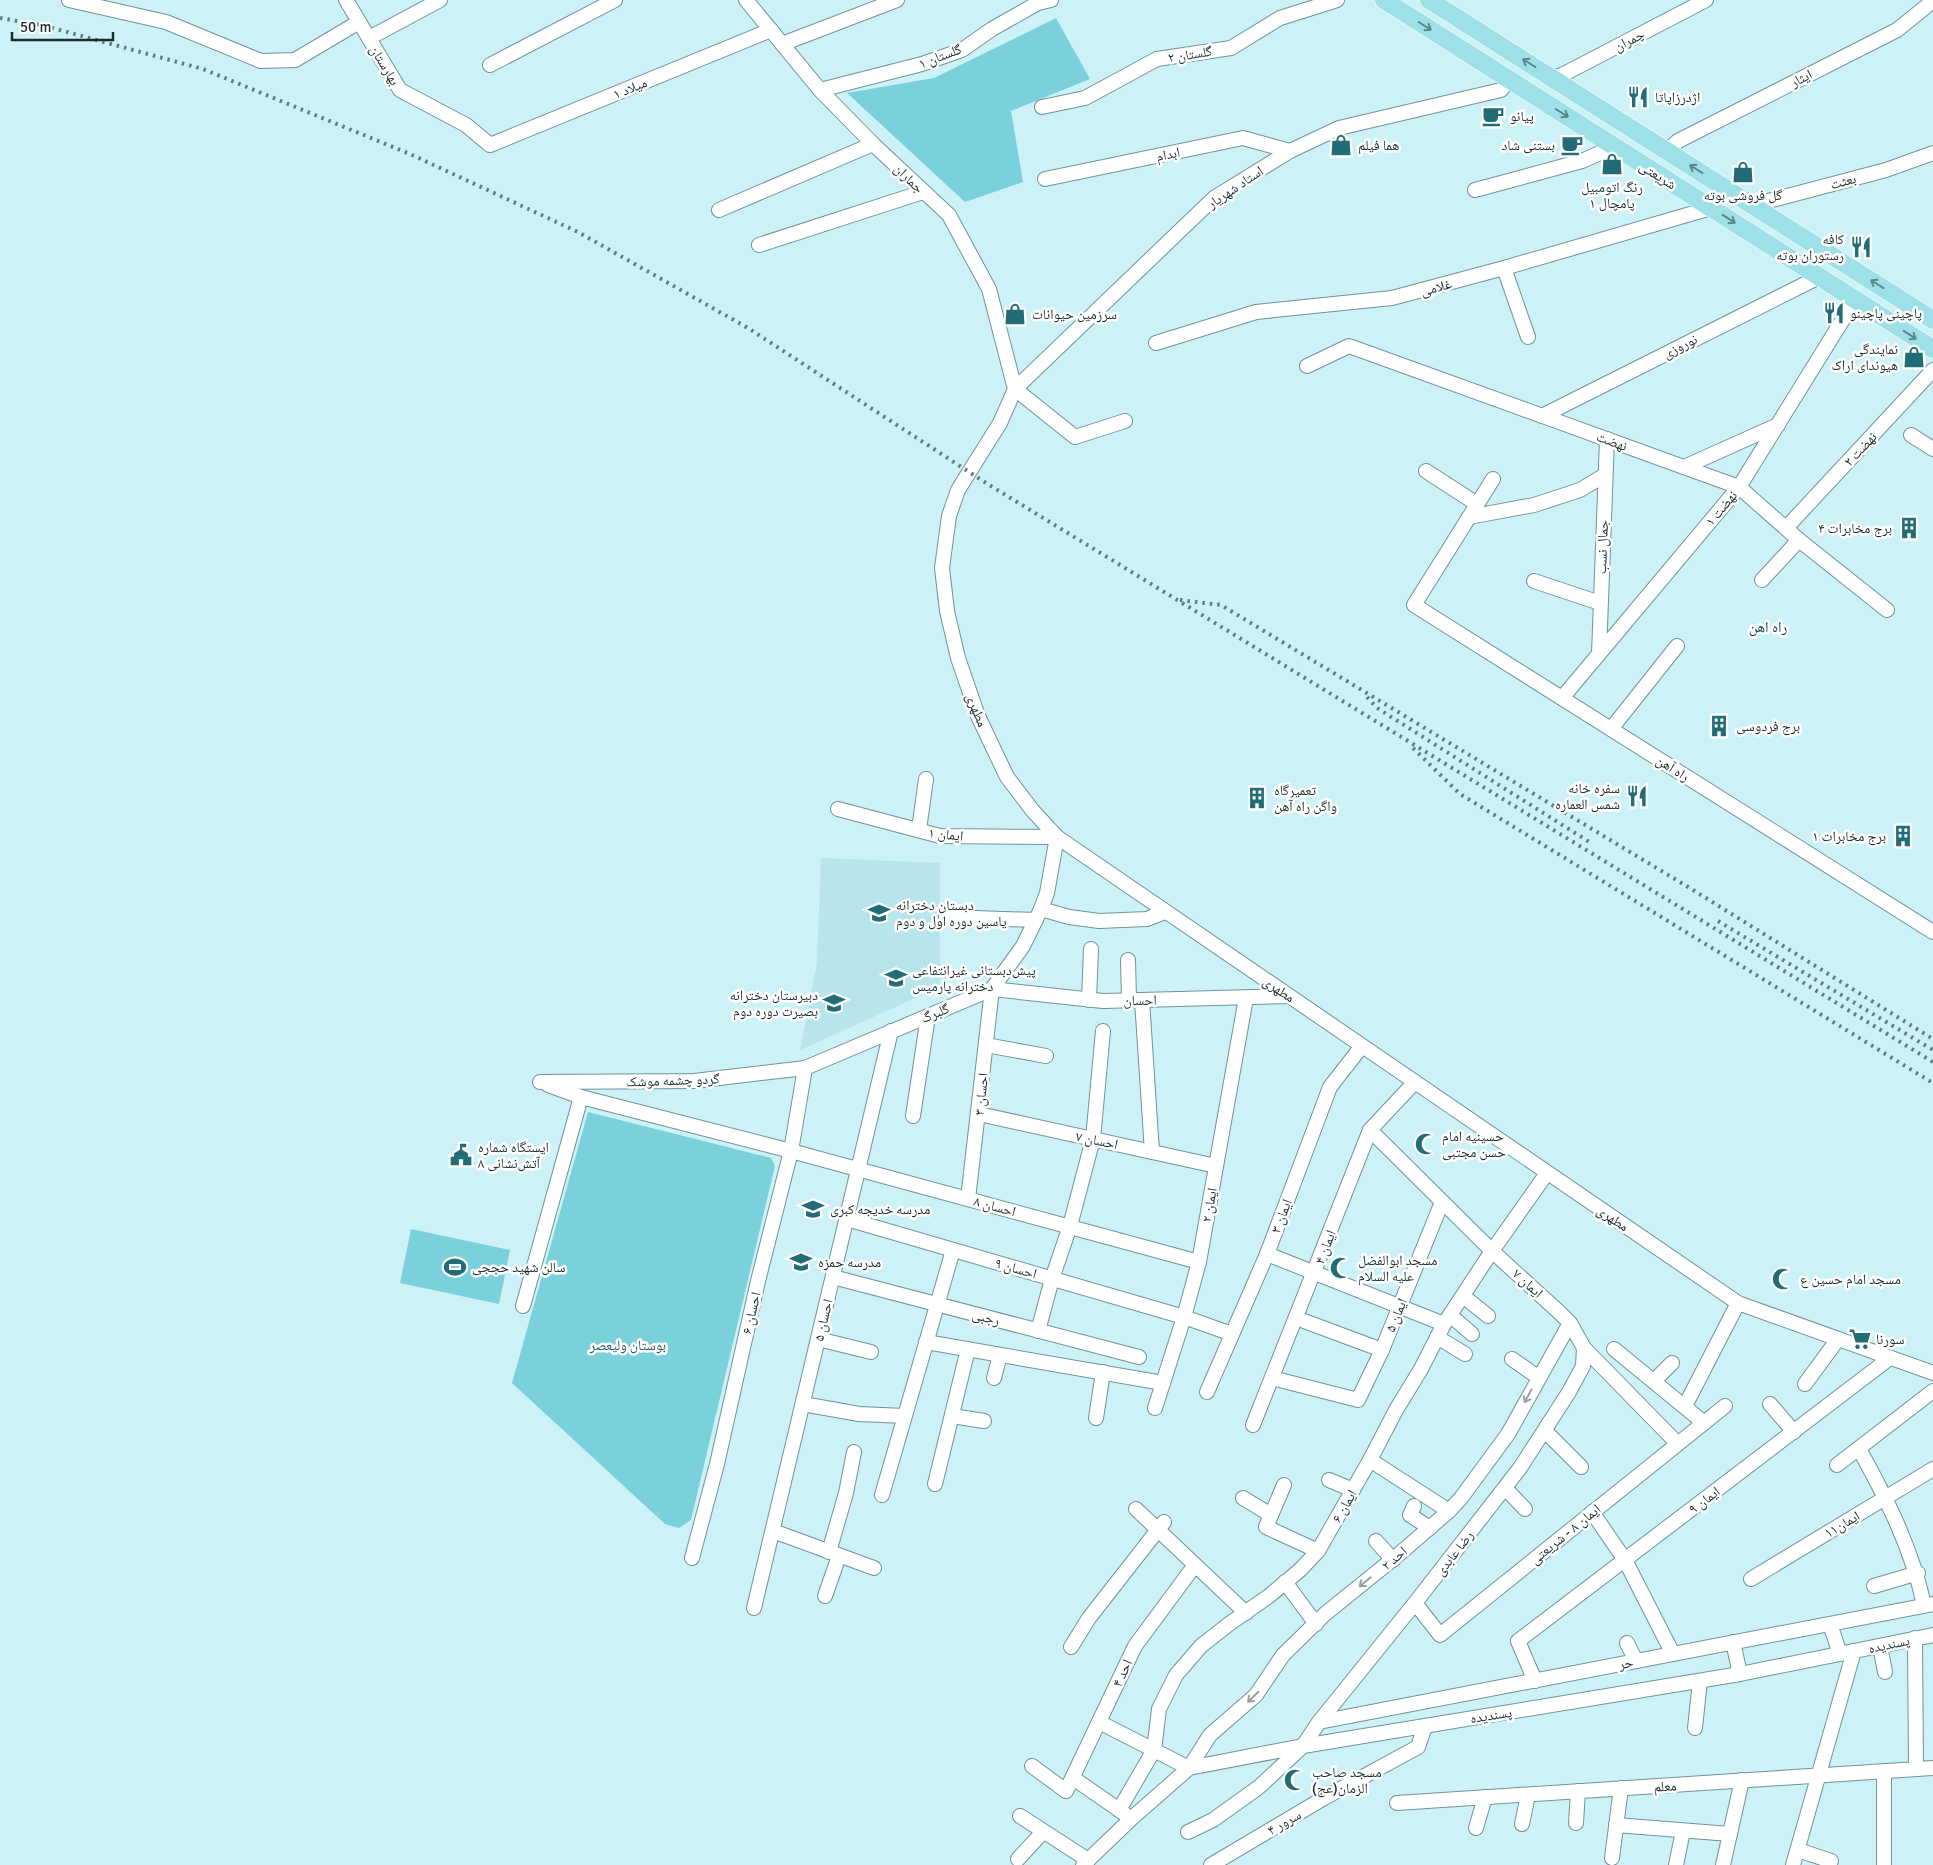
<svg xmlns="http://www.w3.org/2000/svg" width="1933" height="1865" font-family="Signika,'Noto Naskh Arabic',sans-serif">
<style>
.built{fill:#b7e5eb}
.green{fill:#7bd1db}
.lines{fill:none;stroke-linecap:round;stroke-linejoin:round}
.minor-casing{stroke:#6f9397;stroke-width:16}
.major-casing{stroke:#fff;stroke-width:19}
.minor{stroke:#fff;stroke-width:14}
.major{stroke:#9de0e8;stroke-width:18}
.rail{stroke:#657d80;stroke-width:4;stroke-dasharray:2.5 5;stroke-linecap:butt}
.oneway{stroke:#5d868a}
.oneway2{stroke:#99a0a0}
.labels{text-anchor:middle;stroke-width:5;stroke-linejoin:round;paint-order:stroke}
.street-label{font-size:14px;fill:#1d2c2d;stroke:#fff}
.poi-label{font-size:14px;fill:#1d2c2d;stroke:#fff;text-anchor:start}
.park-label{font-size:14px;fill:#1f595f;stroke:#fff}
.neighbourhood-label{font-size:15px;fill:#0a4a50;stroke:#fff}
</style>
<rect width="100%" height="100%" fill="#ccf2f7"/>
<path class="built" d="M821,858L940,863V987L800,1050L817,963Z"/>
<g class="green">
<path d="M1056,18L1090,79L1011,111L1023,182L965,202L847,93L934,78Z"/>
<path d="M588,1112L771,1158L775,1166L691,1520L679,1528L665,1524L512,1383Z"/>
<path d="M411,1229L510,1250L499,1304L400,1283Z"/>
</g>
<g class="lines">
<g class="minor-casing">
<g id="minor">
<path d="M69,0L166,22L261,61L295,60L359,22"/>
<path d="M346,0L400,90L466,125L490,145L771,30"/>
<path d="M746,0L820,90L873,144L949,215L989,289L1015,389"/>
<path d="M369,38L440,0"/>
<path d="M782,44L897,0"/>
<path d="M490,65L615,0"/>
<path d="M1552,78L1562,75L1706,0"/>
<path d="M1509,80L1501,90L1339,128L1290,151L1214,198L1015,389L1000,423L958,490L949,516L942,568L947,611L958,658L978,716L1007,777L1033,811L1057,837L1738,1303L1933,1373"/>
<path d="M820,90L922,64L962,50L992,29L1038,3L1051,0"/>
<path d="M1042,107L1085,98L1157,59L1231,48L1280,18L1337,0"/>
<path d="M1667,151L1678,141L1897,30L1933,1"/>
<path d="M1045,179L1243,138L1290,151"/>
<path d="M1475,190L1582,161L1600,153L1611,144"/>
<path d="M1753,205L1886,170L1933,153"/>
<path d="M719,210L873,144"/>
<path d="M759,245L923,192"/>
<path d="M1504,268L1528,337"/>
<path d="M1156,343L1256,312L1392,298L1504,268L1711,208"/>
<path d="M1307,366L1349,346L1739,487L1799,540L1887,610"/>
<path d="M1015,389L1075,437L1125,421"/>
<path d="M1542,416L1819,277"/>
<path d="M1911,435L1933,449"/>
<path d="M1684,467L1778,425"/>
<path d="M1426,471L1477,504"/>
<path d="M1493,479L1414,605L1933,932"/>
<path d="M1469,517L1534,505L1580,490L1605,475"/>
<path d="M1786,528L1933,370"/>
<path d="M1762,580L1799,540"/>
<path d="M1534,581L1600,603"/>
<path d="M1599,654L1607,439"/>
<path d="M1562,698L1739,487L1855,300"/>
<path d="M1611,729L1677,646"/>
<path d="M919,830L926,779"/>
<path d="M1041,909L1069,917L1099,921L1147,919L1165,912"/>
<path d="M946,917L1036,920"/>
<path d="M1128,960L1129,1000"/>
<path d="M1089,1000L1091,949"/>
<path d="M1142,1000L1152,1152"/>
<path d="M986,1045L1046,1056"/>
<path d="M540,1082L694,1081L805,1068L992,989L1023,946L1041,909L1047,893L1057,837L940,836L838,809"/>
<path d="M548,1085L581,1097L791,1151L1199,1262"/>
<path d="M979,1114L1216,1166"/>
<path d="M913,1116L928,1016"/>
<path d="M1370,1130L1492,1251L1559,1312L1570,1323L1584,1348L1677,1443"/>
<path d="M968,1199L992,989L1103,1001L1289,996"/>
<path d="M847,1219L1184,1317L1232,1334"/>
<path d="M1267,1254L1444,1324"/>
<path d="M833,1277L1139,1357"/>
<path d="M1463,1296L1488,1316"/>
<path d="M523,1306L581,1097"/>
<path d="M1450,1315L1472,1334"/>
<path d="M1296,1318L1382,1350"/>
<path d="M1038,1331L1052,1279L1070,1226L1093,1139L1103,1031"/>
<path d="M1437,1337L1465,1354"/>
<path d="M818,1339L871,1352"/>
<path d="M926,1342L1163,1383"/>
<path d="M1614,1349L1703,1422"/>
<path d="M1512,1359L1538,1377"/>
<path d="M994,1378L1000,1355"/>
<path d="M1272,1378L1358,1400L1382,1350L1442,1202"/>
<path d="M1654,1381L1672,1363"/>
<path d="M1805,1384L1838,1339"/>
<path d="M1207,1392L1267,1254L1330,1087L1362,1046"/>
<path d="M803,1404L859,1414L905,1416"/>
<path d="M1770,1404L1794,1432"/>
<path d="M1685,1406L1738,1303"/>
<path d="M1155,1408L1184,1317L1199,1262L1246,998"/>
<path d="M952,1416L984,1421"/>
<path d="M1096,1418L1103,1372"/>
<path d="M1253,1425L1370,1130L1415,1082"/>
<path d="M1545,1431L1581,1467"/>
<path d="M1859,1449C1887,1499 1912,1549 1924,1605"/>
<path d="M1370,1460L1449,1511"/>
<path d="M1837,1465L1933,1391"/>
<path d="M1329,1480L1353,1490"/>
<path d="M935,1484L968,1349"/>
<path d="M1284,1485L1266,1527L1318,1551"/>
<path d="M1505,1488L1525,1509"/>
<path d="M882,1495L953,1250"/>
<path d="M1243,1498L1271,1515"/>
<path d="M1414,1506L1410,1515L1430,1528"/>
<path d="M1136,1509L1246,1613"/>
<path d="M1592,1512L1625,1560L1673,1654"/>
<path d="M773,1531L874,1568"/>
<path d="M1376,1541L1393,1560"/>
<path d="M829,1552L846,1493L854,1452"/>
<path d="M692,1558L717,1464L758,1281L791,1151L805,1068"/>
<path d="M1751,1579L1933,1469"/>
<path d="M1285,1582L1316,1624"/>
<path d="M1874,1586L1918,1573"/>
<path d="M825,1596L839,1556"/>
<path d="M1415,1603L1440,1635L1725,1406"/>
<path d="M754,1608L891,1031"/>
<path d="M1830,1624L1840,1654"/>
<path d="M1915,1638L1916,1769"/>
<path d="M1733,1642L1740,1674"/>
<path d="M1627,1643L1636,1661"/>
<path d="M1880,1646L1885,1672"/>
<path d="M1071,1647L1089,1618L1164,1522"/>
<path d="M1535,1681L1518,1641L1890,1358"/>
<path d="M1099,1722L1189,1768"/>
<path d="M1319,1722L1933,1604"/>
<path d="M1695,1728L1700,1681"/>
<path d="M1032,1766L1066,1791L1135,1646L1195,1565"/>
<path d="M1189,1768L1210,1735L1256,1695L1283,1655L1325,1614L1398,1555L1449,1511L1461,1498L1508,1434L1570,1323"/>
<path d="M1073,1778L1125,1814"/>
<path d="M1397,1803L1933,1768"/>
<path d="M1119,1810L1154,1750L1159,1709L1176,1675L1201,1646L1229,1624L1269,1596L1300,1570L1318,1551L1370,1460L1396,1410L1421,1369L1444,1324L1492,1251L1547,1173"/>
<path d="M1020,1816L1088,1860"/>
<path d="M1576,1823L1578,1791"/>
<path d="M1522,1824L1528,1795"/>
<path d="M1616,1825L1730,1834"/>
<path d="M1476,1828L1485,1797"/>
<path d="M1188,1832L1213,1820L1259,1787L1303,1746L1319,1722L1415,1603L1520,1468L1569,1392L1583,1366L1584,1348"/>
<path d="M1798,1850L1831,1861"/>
<path d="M1612,1858L1621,1788"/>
<path d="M1018,1859L1043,1832"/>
<path d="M1083,1865L1132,1818L1189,1768L1303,1746L1740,1674L1933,1635"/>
<path d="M1211,1865L1324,1798L1418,1747L1425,1726"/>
<path d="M1676,1865L1683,1831"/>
<path d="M1723,1865L1742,1780"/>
<path d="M1793,1865L1854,1651"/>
<path d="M1884,1865V1771"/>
</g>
</g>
<g class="major-casing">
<g id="major">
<path d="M1384,0L1933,349"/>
<path d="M1429,0L1933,320"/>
</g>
</g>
<use href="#minor" class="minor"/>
<use href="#major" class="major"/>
<g class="rail">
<path d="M0,18L45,26L203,69L410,154L578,232L748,328L986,483L1933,1062"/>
<path d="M1180,600L1221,605L1693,890L1933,1039"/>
<path d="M1367,697L1377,708L1591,843"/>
<path d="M1413,748L1460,794L1933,1083"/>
<path d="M1718,921L1933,1050"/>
</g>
</g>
<defs><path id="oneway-shaft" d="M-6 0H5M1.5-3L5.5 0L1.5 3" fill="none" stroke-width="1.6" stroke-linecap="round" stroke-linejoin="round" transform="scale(1.25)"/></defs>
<g class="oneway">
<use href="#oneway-shaft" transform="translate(1425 26) rotate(32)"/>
<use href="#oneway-shaft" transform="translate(1529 63) rotate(-148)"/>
<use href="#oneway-shaft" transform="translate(1562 113) rotate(32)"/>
<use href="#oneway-shaft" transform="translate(1696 169) rotate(-148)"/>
<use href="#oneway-shaft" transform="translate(1729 219) rotate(33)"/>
<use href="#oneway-shaft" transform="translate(1877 284) rotate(-148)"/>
<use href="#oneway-shaft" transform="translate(1910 335) rotate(33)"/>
</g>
<g class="oneway2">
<use href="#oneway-shaft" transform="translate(1528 1396) rotate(118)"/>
<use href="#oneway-shaft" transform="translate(1365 1582) rotate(141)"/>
<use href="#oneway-shaft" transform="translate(1253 1697) rotate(135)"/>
</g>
<defs>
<g id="restaurant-bare" transform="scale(1.725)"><path d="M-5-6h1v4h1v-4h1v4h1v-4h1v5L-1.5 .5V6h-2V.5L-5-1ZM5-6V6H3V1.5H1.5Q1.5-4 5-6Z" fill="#226d75" stroke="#fff" stroke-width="2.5" paint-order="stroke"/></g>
<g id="cafe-bare" transform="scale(1.725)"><path d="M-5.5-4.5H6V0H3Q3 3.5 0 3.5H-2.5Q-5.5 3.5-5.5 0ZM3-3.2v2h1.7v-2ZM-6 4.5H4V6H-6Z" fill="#226d75" stroke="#fff" stroke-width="2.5" paint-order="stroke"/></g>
<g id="shop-bare" transform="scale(1.725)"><path d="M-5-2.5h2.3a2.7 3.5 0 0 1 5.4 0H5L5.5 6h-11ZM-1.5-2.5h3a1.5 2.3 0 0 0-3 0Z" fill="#226d75" stroke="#fff" stroke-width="2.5" paint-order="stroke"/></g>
<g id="building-bare" transform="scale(1.725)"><path d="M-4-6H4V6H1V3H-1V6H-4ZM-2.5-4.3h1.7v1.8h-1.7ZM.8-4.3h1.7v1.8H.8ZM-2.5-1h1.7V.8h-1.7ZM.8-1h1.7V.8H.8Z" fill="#226d75" stroke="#fff" stroke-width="2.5" paint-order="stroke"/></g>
<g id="school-bare" transform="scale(1.725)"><path d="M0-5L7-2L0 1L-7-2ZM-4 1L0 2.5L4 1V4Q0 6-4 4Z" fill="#226d75" stroke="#fff" stroke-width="2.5" paint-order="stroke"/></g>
<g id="mosque-bare" transform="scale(1.725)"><path d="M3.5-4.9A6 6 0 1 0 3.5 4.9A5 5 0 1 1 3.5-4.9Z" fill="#226d75" stroke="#fff" stroke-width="2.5" paint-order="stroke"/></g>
<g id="civic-bare" transform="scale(1.725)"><path d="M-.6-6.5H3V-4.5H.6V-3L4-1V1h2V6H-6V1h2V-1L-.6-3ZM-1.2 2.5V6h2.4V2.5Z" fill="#226d75" stroke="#fff" stroke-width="2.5" paint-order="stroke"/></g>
<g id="stadium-bare" transform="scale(1.725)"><path d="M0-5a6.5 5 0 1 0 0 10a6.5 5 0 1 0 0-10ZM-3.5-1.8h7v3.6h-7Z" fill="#226d75" stroke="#fff" stroke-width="2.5" paint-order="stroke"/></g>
<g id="supermarket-bare" transform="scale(1.725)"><path d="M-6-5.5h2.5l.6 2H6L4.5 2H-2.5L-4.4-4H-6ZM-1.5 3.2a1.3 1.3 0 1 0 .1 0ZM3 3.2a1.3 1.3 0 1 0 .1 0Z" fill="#226d75" stroke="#fff" stroke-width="2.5" paint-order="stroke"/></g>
</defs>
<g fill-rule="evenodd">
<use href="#restaurant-bare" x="1638" y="97"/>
<use href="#cafe-bare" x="1493" y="116"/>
<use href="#shop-bare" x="1341" y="145"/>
<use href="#cafe-bare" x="1572" y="145"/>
<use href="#shop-bare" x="1612" y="164"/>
<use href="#shop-bare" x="1743" y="172"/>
<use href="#restaurant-bare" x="1861" y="247"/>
<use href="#restaurant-bare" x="1834" y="313"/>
<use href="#shop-bare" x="1015" y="314"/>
<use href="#shop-bare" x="1914" y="357"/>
<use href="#building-bare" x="1909" y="528"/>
<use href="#building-bare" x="1719" y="726"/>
<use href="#restaurant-bare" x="1637" y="796"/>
<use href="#building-bare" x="1257" y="798"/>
<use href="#building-bare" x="1903" y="836"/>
<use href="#school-bare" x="879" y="913"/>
<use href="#school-bare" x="896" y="978"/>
<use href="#school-bare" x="834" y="1003"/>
<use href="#mosque-bare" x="1426" y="1144"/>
<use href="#civic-bare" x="461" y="1155"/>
<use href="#school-bare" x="813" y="1209"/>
<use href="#school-bare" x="801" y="1262"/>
<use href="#stadium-bare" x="455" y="1267"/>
<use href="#mosque-bare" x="1341" y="1268"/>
<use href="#mosque-bare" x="1783" y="1279"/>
<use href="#supermarket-bare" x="1860" y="1339"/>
<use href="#mosque-bare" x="1295" y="1780"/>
</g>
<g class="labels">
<g class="street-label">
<text transform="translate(1629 40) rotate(-27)" y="5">چمران</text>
<text transform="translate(1190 54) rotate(-9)" y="5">گلستان ۲</text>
<text transform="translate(940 56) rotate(-21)" y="5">گلستان ۱</text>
<text transform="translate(385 65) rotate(59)" y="5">بهارستان</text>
<text transform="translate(1801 78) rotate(-27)" y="5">ایثار</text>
<text transform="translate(630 88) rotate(-22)" y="5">میلاد ۱</text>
<text transform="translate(1168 154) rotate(-12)" y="5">ابدام</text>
<text transform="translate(1658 175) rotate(32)" y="5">شریعتی</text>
<text transform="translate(909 178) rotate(44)" y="5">جماران</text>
<text transform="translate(1843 181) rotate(-15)" y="5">بعثت</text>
<text transform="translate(1235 187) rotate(-34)" y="5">استاد شهریار</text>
<text transform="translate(1436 287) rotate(-15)" y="5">غلامی</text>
<text transform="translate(1680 346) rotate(-27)" y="5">نوروزی</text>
<text transform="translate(1612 441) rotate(20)" y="5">نهضت</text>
<text transform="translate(1860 449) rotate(-47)" y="5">نهضت ۲</text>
<text transform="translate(1721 508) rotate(-50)" y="5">نهضت ۱</text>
<text transform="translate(1602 547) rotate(-88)" y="5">جمال نسب</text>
<text transform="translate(977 710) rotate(68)" y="5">مطهری</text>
<text transform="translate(1673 768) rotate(32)" y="5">راه آهن</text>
<text transform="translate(946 834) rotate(6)" y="5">ایمان ۱</text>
<text transform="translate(1279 989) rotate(34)" y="5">مطهری</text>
<text transform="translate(1140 1000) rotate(-1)" y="5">احسان</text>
<text transform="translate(935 1013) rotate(-23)" y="5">گلبرگ</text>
<text transform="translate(673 1080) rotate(-2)" y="5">گردو چشمه موشک</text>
<text transform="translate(981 1094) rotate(-84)" y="5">احسان ۳</text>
<text transform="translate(1097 1140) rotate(12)" y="5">احسان ۷</text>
<text transform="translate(1209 1205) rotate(-80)" y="5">ایمان ۲</text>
<text transform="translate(995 1206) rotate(15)" y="5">احسان ۸</text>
<text transform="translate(1281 1216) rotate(-69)" y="5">ایمان ۳</text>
<text transform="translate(1613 1218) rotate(34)" y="5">مطهری</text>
<text transform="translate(1325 1247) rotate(-69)" y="5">ایمان ۴</text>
<text transform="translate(1016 1268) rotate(16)" y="5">احسان ۹</text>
<text transform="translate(1528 1283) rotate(42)" y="5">ایمان ۷</text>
<text transform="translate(751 1313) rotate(-77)" y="5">احسان ۶</text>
<text transform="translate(1396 1315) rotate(-68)" y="5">ایمان ۵</text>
<text transform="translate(986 1317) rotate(15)" y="5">رجبی</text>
<text transform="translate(823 1320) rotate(-77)" y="5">احسان ۵</text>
<text transform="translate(1704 1500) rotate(-37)" y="5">ایمان ۹</text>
<text transform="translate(1344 1506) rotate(-60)" y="5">ایمان ۶</text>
<text transform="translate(1842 1524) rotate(-31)" y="5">ایمان۱۱</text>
<text transform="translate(1565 1534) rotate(-39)" y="5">ایمان ۸ - شریعتی</text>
<text transform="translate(1454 1553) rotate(-52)" y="5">رضا عابدی</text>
<text transform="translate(1394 1558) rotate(-40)" y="5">احد ۲</text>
<text transform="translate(1889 1644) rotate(-12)" y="5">پسندیده</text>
<text transform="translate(1626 1663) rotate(-11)" y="5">حر</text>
<text transform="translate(1122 1673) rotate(-65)" y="5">احد ۴</text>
<text transform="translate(1491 1715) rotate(-9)" y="5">پسندیده</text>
<text transform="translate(1665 1786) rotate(-4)" y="5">معلم</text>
<text transform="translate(1284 1822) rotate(-30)" y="5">سرور ۴</text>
</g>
<g class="poi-label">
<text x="1655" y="102">اژدرزاپاتا</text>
<text x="1510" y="121">پیانو</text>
<text x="1358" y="150">هما فیلم</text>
<text x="1555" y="150" text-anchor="end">بستنی شاد</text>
<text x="1612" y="192" text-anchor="middle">رنگ اتومبیل<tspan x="1612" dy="16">پامچال ۱</tspan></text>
<text x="1743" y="200" text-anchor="middle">گل فروشی بوته</text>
<text x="1844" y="244" text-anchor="end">کافه<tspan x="1844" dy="16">رستوران بوته</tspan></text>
<text x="1850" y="318">پاچینی پاچینو</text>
<text x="1032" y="319">سرزمین حیوانات</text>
<text x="1898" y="354" text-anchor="end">نمایندگی<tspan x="1898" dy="16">هیوندای اراک</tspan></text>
<text x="1892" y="533" text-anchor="end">برج مخابرات ۴</text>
<text x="1736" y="731">برج فردوسی</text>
<text x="1620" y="793" text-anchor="end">سفره خانه<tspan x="1620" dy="16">شمس العماره</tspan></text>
<text x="1274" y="795">تعمیرگاه<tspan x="1274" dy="16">واگن راه آهن</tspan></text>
<text x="1886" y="841" text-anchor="end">برج مخابرات ۱</text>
<text x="896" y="910">دبستان دخترانه<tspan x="896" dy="16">یاسین دوره اول و دوم</tspan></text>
<text x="912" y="975">پیش‌دبستانی غیرانتفاعی<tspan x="912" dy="16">دخترانه پارمیس</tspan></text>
<text x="818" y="1000" text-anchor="end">دبیرستان دخترانه<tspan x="818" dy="16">بصیرت دوره دوم</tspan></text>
<text x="1442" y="1141">حسینیه امام<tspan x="1442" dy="16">حسن مجتبی</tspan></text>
<text x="478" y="1152">ایستگاه شماره<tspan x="478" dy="16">۸ آتش‌نشانی</tspan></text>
<text x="830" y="1214">مدرسه خدیجه کبری</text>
<text x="1358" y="1265">مسجد ابوالفضل<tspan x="1358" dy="16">علیه السلام</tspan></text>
<text x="818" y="1267">مدرسه حمزه</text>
<text x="472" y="1272">سالن شهید حججی</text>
<text x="1800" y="1284">مسجد امام حسین ع</text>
<text x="1876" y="1344">سورنا</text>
<text x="1312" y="1777">مسجد صاحب<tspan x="1312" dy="16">الزمان(عج)</tspan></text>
</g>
<g class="park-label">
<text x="628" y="1350">بوستان ولیعصر</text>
</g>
<g class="neighbourhood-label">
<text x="1768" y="632">راه اهن</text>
</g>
</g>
<path d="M12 32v8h101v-8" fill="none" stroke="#1d2c2d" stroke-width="2.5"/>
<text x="20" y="32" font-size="15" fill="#1d2c2d" stroke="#ffffff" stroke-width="4" paint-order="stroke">50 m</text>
</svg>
